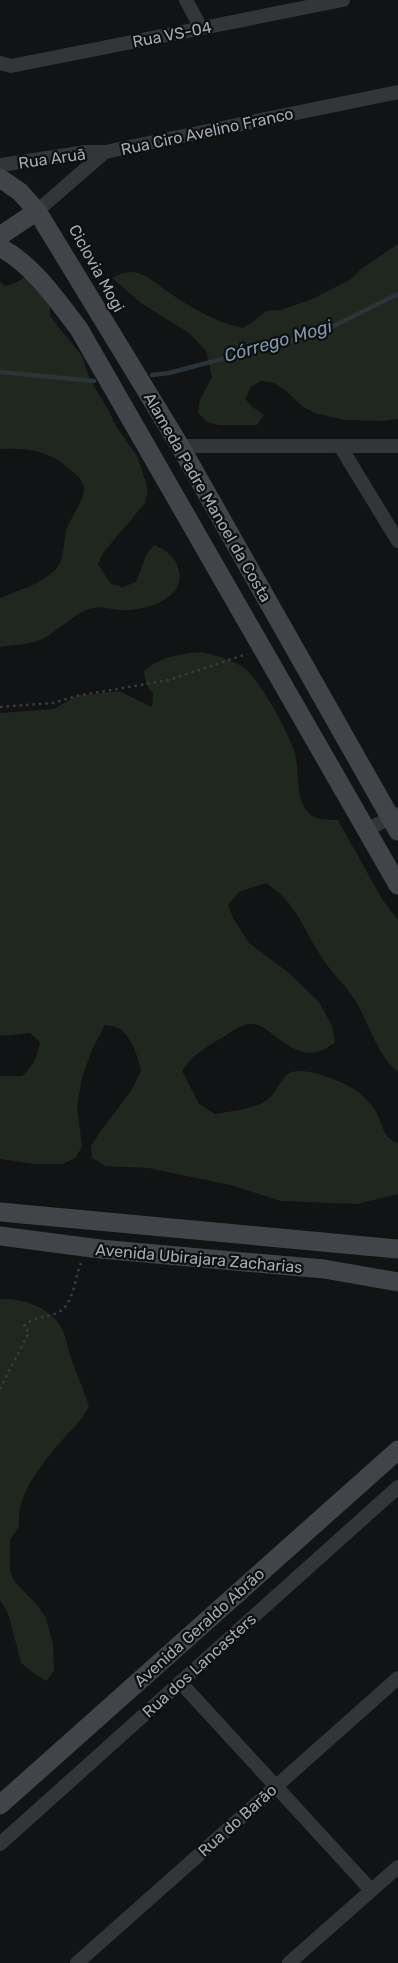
<svg xmlns="http://www.w3.org/2000/svg" width="398" height="1963" font-family="Rubik,sans-serif">
<style>
.green{fill:#1f271f}
.lines{fill:none;stroke-linecap:round;stroke-linejoin:round}
.stream{stroke:#2b3439;stroke-width:4.5}
.path{stroke:#3a3c40;stroke-width:2.5;stroke-dasharray:2.5 4;stroke-linecap:butt}
.street{stroke:#343539;stroke-width:14}
.secondary{stroke:#424449;stroke-width:19}
.labels{text-anchor:middle;stroke-width:4.5;stroke-linejoin:round;paint-order:stroke}
.street-label{font-size:16px;fill:#a4aab4;stroke:#0e0e0f}
.water-label{font-size:18px;font-style:italic;fill:#7c9bae;stroke:#0e0e0f}
</style>
<rect width="100%" height="100%" fill="#121314"/>
<g class="green">
<path d="M398,244V419L383,421L344,420L315,413L303,407L285,390L274,383L261,381L251,387L245,399L254,408L264,415L257,425H219L207,422L198,413L200,400L212,377L206,351L189,333L141,303L112,278C120,274 129,270 138,273C149,276 158,285 167,291C190,307 215,322 243,328L254,321L266,311L280,310L312,299L326,292L351,279L361,269Z"/>
<path d="M27,276L50,304V315L57,325L82,356L90,380L110,413L115,425L137,456L145,479L148,491L145,503L103,553L98,564L111,584L123,587L136,582L146,555L154,545C167,550 176,557 179,571C185,599 146,610 124,610C114,611 104,605 94,608C73,612 58,633 38,641C26,645 12,645 0,647V598C19,590 40,585 55,570C65,560 63,544 66,531C69,520 82,503 84,492C85,484 80,478 74,473C51,451 31,448 0,449V282L6,286L17,282Z"/>
<path d="M201,652C213,654 234,661 243,667C260,680 293,738 296,759C299,775 296,797 307,811C314,821 327,819 338,820L382,899L398,920V1072C379,1057 370,1028 359,1007C351,991 337,979 327,965C305,935 299,904 266,883L239,892L228,905L233,918L249,943L289,973L319,1002L332,1026L335,1042C310,1063 293,1050 271,1033C266,1029 258,1023 251,1024C240,1024 229,1034 220,1039C204,1048 192,1056 182,1071L199,1104L215,1114C230,1111 254,1109 267,1100C277,1093 280,1077 292,1072C308,1067 344,1082 357,1091C363,1096 371,1104 375,1110C383,1123 382,1138 398,1143V1194L357,1204L281,1201L230,1185L148,1168L105,1166L92,1158L91,1146L100,1132L131,1091L141,1071C138,1057 132,1036 118,1028C114,1026 109,1026 105,1025L92,1050L82,1078L77,1106L82,1147L75,1158L63,1164H35L0,1159V1076H22C34,1066 37,1057 40,1042L30,1033L4,1036L0,1035V713L54,709L76,696L119,691L152,707L153,694L146,684L144,671C159,657 181,654 201,652Z"/>
<path d="M0,1299C24,1298 54,1308 64,1333C66,1340 68,1348 70,1355C76,1372 83,1389 89,1406C83,1419 75,1426 65,1437C44,1462 16,1492 19,1527L10,1540V1571L15,1582L38,1606L46,1618L53,1645L54,1671L46,1681L32,1672L21,1663L11,1624L7,1611L0,1600Z"/>
</g>
<g class="lines">
<g class="stream">
<path d="M0,372L94,381"/>
<path d="M152,375L169,373L320,333L398,294"/>
</g>
<g class="path">
<path d="M0,707L53,703L76,696L169,680L247,654"/>
<path d="M0,1389L29,1332L24,1326C34,1316 47,1318 59,1312C74,1304 75,1276 81,1263"/>
</g>
<g class="street">
<path d="M186,0L201,28"/>
<path d="M0,63L11,66L343,0"/>
<path d="M0,165L86,152H105"/>
<path d="M37,211L105,152L398,92"/>
<path d="M180,446H398"/>
<path d="M340,446L398,541"/>
<path d="M366,830L398,814"/>
<path d="M180,1682L371,1890"/>
<path d="M0,1844L398,1487"/>
<path d="M77,1963L398,1678"/>
<path d="M289,1963L398,1867"/>
</g>
<g class="secondary">
<path d="M0,178L20,192L37,211L180,446L398,831"/>
<path d="M0,236L37,211"/>
<path d="M0,247C34,266 55,298 79,329L398,885"/>
<path d="M0,1212L398,1249"/>
<path d="M0,1236L100,1249L324,1269L398,1282"/>
<path d="M0,1805L398,1450"/>
</g>
</g>
<g class="labels">
<g class="street-label">
<text transform="translate(172 34) rotate(-11)" y="6">Rua VS-04</text>
<text transform="translate(207 131) rotate(-12)" y="6">Rua Ciro Avelino Franco</text>
<text transform="translate(52 158) rotate(-8)" y="6">Rua Aruã</text>
<text transform="translate(97 268) rotate(61)" y="6">Ciclovia Mogi</text>
<text transform="translate(208 497) rotate(60)" y="6">Alameda Padre Manoel da Costa</text>
<text transform="translate(199 1258) rotate(5)" y="6">Avenida Ubirajara Zacharias</text>
<text transform="translate(199 1627) rotate(-42)" y="6">Avenida Geraldo Abrão</text>
<text transform="translate(199 1665) rotate(-42)" y="6">Rua dos Lancasters</text>
<text transform="translate(237 1820) rotate(-42)" y="6">Rua do Barão</text>
</g>
<g class="water-label">
<text transform="translate(278 341) rotate(-16)" y="6">Córrego Mogi</text>
</g>
</g>
</svg>
